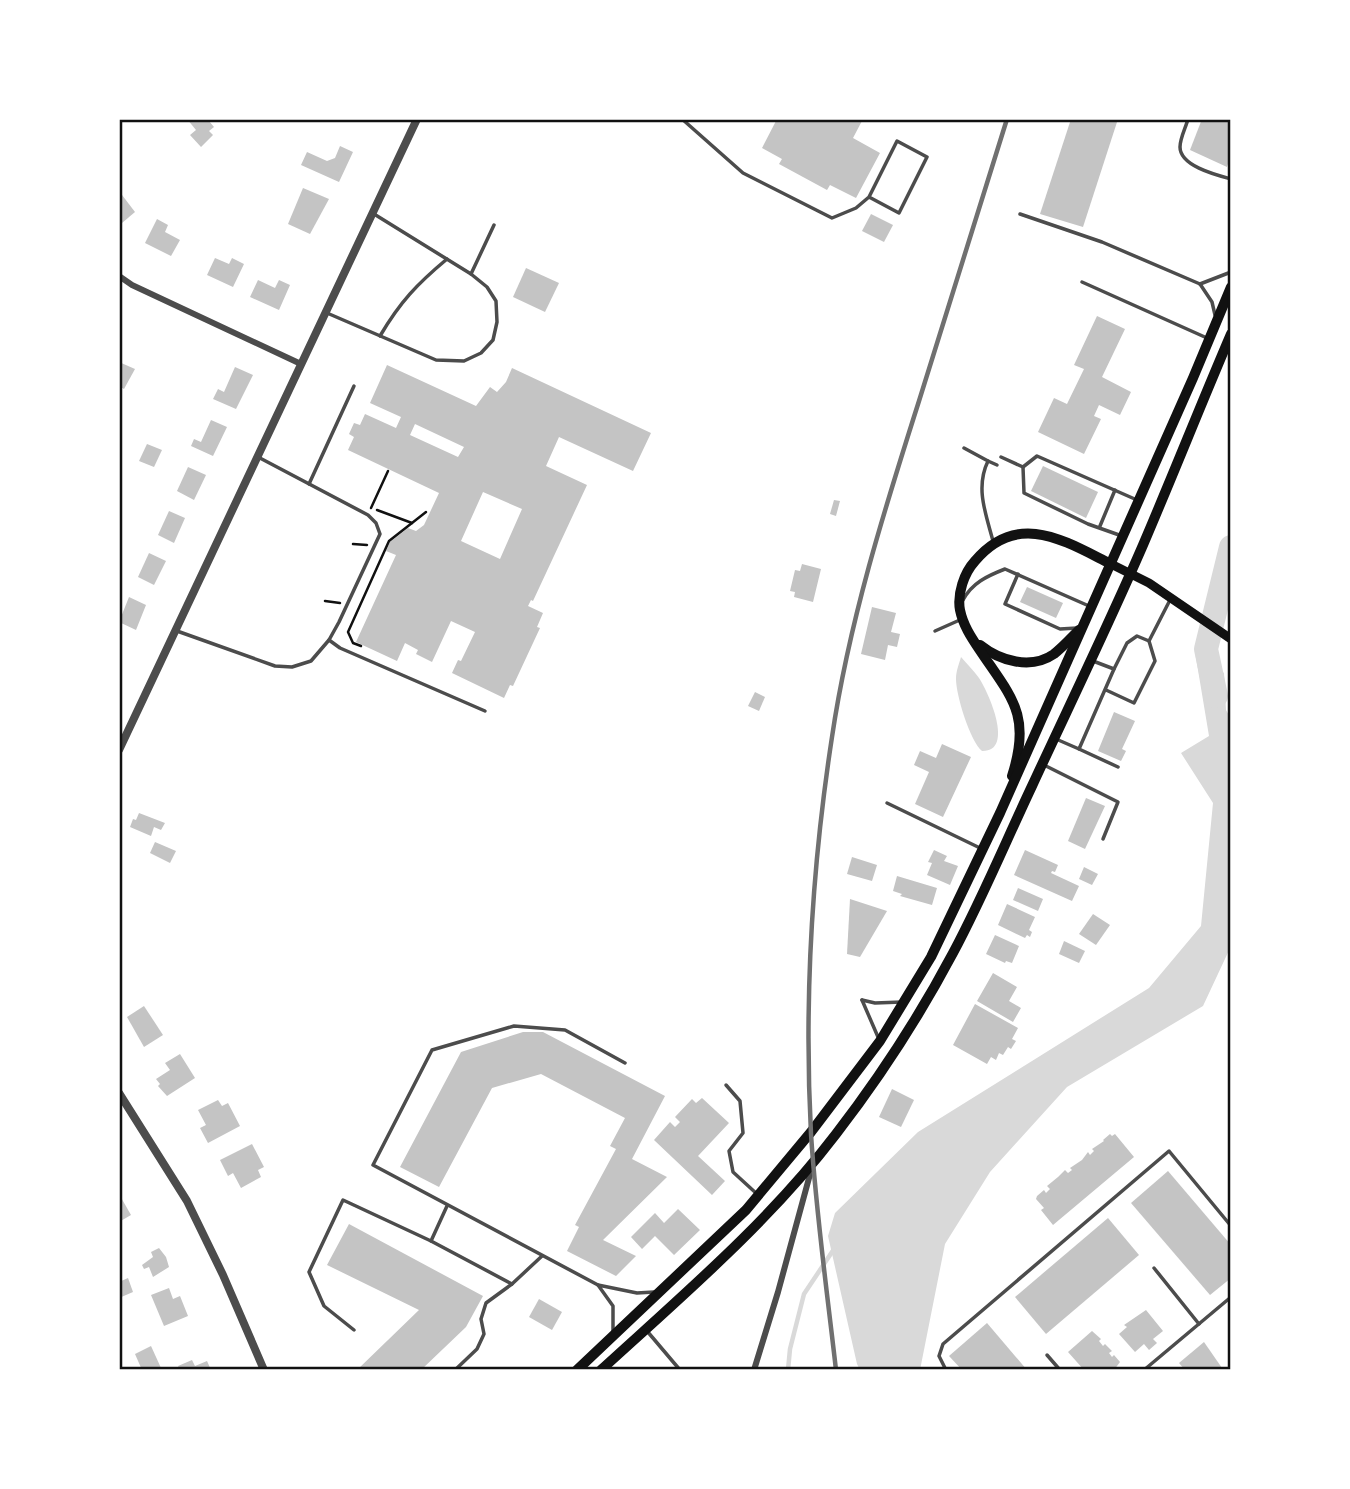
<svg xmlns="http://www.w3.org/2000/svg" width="1350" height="1489" font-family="Inter,sans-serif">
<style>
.water{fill:#d9d9d9}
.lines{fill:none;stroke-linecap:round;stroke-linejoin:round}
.stream{stroke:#d9d9d9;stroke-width:4.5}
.river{stroke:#d9d9d9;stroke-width:24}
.building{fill:#c4c4c4;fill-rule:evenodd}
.path{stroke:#111;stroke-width:2.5}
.service{stroke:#4c4c4c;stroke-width:3.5}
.minor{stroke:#4c4c4c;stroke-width:6}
.tertiary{stroke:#4c4c4c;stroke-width:8}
.secondary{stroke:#111;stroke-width:9}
.primary{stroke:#111;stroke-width:10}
.rail{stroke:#707070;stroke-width:4.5}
.neatline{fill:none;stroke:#111;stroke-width:2.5}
</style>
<rect width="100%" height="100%" fill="#fff"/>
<g class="water">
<path d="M1195,652L1224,673L1226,710L1231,719V946L1203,1006L1067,1087L990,1172L945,1244L920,1370H860L857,1364L828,1236L835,1213L918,1132L1149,988L1201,926L1213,803L1181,753L1209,736Z"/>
<path d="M961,657C967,664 974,671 979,678C989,693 1015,752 982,751C970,741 956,695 956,679C956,671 959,664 961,657Z"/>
</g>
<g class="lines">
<path class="stream" d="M788,1370L790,1349L804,1294L834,1249"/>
<path class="river" d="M1216,696L1206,649L1231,547"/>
</g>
<g class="building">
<path d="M187,119H211L209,121L214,127L209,131L213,135L201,147L190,135L196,130Z"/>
<path d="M777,119H863L853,138L880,153L856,198L830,185L827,190L779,164L782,159L762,148Z"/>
<path d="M1071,119H1118L1083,227L1040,214Z"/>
<path d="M1202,119H1222L1231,123V155L1227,167L1190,150Z"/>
<path d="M340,146L353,152L339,182L301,165L307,152L327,161L335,158Z"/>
<path d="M303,188L329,199L310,234L288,224Z"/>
<path d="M119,191L135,212L122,223L119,219Z"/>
<path d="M871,214L893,225L884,242L862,231Z"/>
<path d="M157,219L168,225L165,232L180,240L171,256L145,243Z"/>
<path d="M215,258L229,264L232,258L244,264L233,287L207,275Z"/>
<path d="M526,268L559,283L545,312L513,297Z"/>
<path d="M258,280L275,288L279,280L290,285L279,310L250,297Z"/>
<path d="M1097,316L1125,329L1102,377L1131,392L1120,415L1099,405L1094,416L1101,419L1084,454L1038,432L1054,398L1067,404L1084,369L1074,365Z"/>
<path d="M119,362L135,369L124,389L119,386Z"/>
<path d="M387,365L476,406L490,387L497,392L506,382L512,368L651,433L633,471L559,437L546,466L587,485L533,601L531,600L528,606L543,613L537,627L540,628L513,686L510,685L504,698L452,673L458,660L461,661L475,632L451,621L432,662L416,654L418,650L405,643L397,661L356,642L396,555L386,551L390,542L408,528L416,531L424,525L439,493L348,450L354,437L349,434L354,423L360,425L365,414L396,428L401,417L370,403ZM415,424L464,447L458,457L410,435ZM483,492L522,509L500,559L461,541Z"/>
<path d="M235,367L253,375L236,409L213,399L218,389L224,392Z"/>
<path d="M211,420L227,427L213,456L191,446L194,439L201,442Z"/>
<path d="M147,444L162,450L154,467L139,461Z"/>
<path d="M1043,466L1098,492L1086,518L1031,491Z"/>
<path d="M188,467L206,475L194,500L177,491Z"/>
<path d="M834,500L840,501L836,516L830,514Z"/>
<path d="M169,511L185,518L174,543L158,535Z"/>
<path d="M149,553L166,561L154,585L138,577Z"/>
<path d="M802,564L821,569L813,602L794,597L795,592L790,591L795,570L800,571Z"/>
<path d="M1027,587L1063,603L1056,618L1020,602Z"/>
<path d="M129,597L146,605L136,630L119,622Z"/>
<path d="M872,607L896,613L891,632L900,634L897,647L888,645L885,660L861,654Z"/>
<path d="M755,692L765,697L759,711L748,706Z"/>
<path d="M1114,712L1135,721L1122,749L1126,751L1121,761L1098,751Z"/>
<path d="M942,744L971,757L943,817L915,804L929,772L914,765L920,751L936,758Z"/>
<path d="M1086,798L1105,806L1085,849L1068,841Z"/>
<path d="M139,813L165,823L161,830L154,827L151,836L130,827L133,819L136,820Z"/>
<path d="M155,842L176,851L170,863L150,853Z"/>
<path d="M934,850L947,856L944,861L958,866L950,885L927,875L932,863L928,862Z"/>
<path d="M1025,850L1058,865L1055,872L1052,871L1051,873L1079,886L1072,901L1014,875Z"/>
<path d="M852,857L877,865L872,881L847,874Z"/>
<path d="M1084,867L1098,874L1092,885L1079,879Z"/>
<path d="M897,876L937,888L932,905L900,896L902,894L893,891Z"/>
<path d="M1018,888L1043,899L1038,911L1013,900Z"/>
<path d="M850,899L887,911L860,957L847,954Z"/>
<path d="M1007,904L1035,917L1029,930L1032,932L1030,937L1027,935L1025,938L998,925Z"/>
<path d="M1093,914L1110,925L1096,945L1079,934Z"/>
<path d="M995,935L1019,946L1012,963L1006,961L1005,963L986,954Z"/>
<path d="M1064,941L1085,951L1079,963L1059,954Z"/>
<path d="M993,973L1017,987L1009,1001L1021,1008L1013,1022L977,1001Z"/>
<path d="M975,1004L1018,1028L1012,1039L1016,1041L1011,1049L1008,1047L1003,1055L999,1053L996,1060L991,1057L987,1064L953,1045Z"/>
<path d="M144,1006L163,1035L144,1047L127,1017Z"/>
<path d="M523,1032H543L665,1096L632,1159L667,1177L603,1240L636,1256L616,1276L567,1251L579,1227L575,1225L616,1149L610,1146L625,1118L541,1074L492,1088L439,1187L400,1167L461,1052Z"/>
<path d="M180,1054L195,1078L167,1096L158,1086L160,1084L156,1079L170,1070L165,1063Z"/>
<path d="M892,1089L914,1100L901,1127L879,1117Z"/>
<path d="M702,1098L729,1123L698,1156L725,1181L712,1195L654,1140L670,1122L675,1127L680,1122L675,1117L692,1099L696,1103Z"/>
<path d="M218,1100L222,1106L228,1103L240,1126L208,1143L200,1128L206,1125L198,1110Z"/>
<path d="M1110,1134L1112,1136L1115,1134L1134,1157L1053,1225L1041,1210L1044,1208L1036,1199L1037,1196L1044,1190L1046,1193L1050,1189L1047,1186L1058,1177L1065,1170L1068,1173L1072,1170L1070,1168L1082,1160L1088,1152L1090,1155L1094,1151L1092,1149L1104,1141L1103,1140Z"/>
<path d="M252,1144L264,1167L258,1170L261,1177L241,1188L233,1173L228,1176L220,1160Z"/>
<path d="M1168,1171L1231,1245V1278L1210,1295L1131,1203Z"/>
<path d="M119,1194L131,1215L119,1222Z"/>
<path d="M678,1209L700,1230L674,1255L655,1236L642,1249L631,1237L655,1213L664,1223Z"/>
<path d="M1108,1218L1139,1255L1046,1334L1015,1297Z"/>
<path d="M349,1224L483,1296L466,1327L421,1370H357L419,1310L327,1265Z"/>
<path d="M159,1248L166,1257L169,1267L153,1277L149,1267L144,1269L142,1265L153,1257L151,1252Z"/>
<path d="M128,1278L133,1292L119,1298V1282Z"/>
<path d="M169,1288L173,1299L180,1296L188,1316L164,1326L151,1295Z"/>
<path d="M539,1299L562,1312L552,1330L529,1317Z"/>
<path d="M1146,1310L1163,1331L1153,1339L1157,1343L1149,1350L1144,1344L1135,1352L1119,1334L1127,1327L1124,1325Z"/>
<path d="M987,1323L1027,1370H962L949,1356Z"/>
<path d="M1092,1331L1101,1339L1099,1341L1103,1346L1105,1344L1112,1351L1109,1353L1112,1357L1114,1355L1120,1362L1114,1370H1084L1068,1352Z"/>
<path d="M1204,1342L1222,1368L1220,1370H1185L1179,1363Z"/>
<path d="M151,1346L161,1368L142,1370L135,1354Z"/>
<path d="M192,1360L195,1366L207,1361L211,1370H180L178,1366Z"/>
</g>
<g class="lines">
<g class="path">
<path d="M371,508L388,471"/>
<path d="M377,510L412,523"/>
<path d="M353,544L367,545"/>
<path d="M325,601L340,603"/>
<path d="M361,646L353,643L348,632L389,541L426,512"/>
</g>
<g class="service">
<path d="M682,119L743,173L832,218L856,208L869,197L897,141L927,157L899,213L869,197"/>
<path d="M1188,119C1186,127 1180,138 1180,147C1180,166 1216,175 1231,179"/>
<path d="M1020,214L1102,242L1200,284L1212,302L1215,315"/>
<path d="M471,274L494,225"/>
<path d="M1082,282L1207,338"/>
<path d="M1200,284L1231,272"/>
<path d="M327,313L436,360L464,361L481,353L493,340L497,322L496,301L487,287L471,274L374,214"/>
<path d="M380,336C400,302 417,284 447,259"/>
<path d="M964,448L988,461C975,488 986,514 993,541"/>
<path d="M1001,457L1023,467L1037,456L1137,500"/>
<path d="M988,461L997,465"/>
<path d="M1023,467L1024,493L1088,524L1122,536"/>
<path d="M309,484L354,386"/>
<path d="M1100,526L1115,490"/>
<path d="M1018,574L1005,604L1060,629L1077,628"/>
<path d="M963,600C972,583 987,576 1005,569L1089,606"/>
<path d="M177,631L275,666L292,667L311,661L329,640L339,622L380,534L376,523L368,515L258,457"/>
<path d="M935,631L962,619"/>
<path d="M329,640L340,648L485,711"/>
<path d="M1114,669L1127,643L1137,636L1149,641"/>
<path d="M1106,690L1134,703L1155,661L1149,641L1170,600"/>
<path d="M1056,739L1079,749L1114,669L1093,661"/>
<path d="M1079,749L1118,767"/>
<path d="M1044,765L1118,802L1103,839"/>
<path d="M887,803L980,848"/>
<path d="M862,1000L878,1037"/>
<path d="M862,1000L875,1003L902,1002"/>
<path d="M726,1085L740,1101L743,1133L729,1151L733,1172L757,1194"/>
<path d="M431,1241L512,1284"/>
<path d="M1154,1268L1199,1324"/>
<path d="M598,1285L373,1165L432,1050L514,1026L565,1030L625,1063"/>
<path d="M354,1330L324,1306L309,1272L343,1200L431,1241L447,1206"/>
<path d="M647,1331L680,1370"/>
<path d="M613,1334V1306L598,1285L637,1293L654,1292"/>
<path d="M1047,1355L1060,1370"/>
<path d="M455,1370L477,1349L484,1334L481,1319L486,1303L512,1284L542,1256"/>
<path d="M946,1370L939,1356L943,1344L1169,1151L1231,1226"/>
<path d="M1144,1370L1231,1297"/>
</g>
<g class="minor">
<path d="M119,276L132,285L301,364"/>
<path d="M754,1370L778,1292L812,1167"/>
</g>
<g class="tertiary">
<path d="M119,750L417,119"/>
<path d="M119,1093L187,1201L223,1275L264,1370"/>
</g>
<path class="secondary" d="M1109,563L1149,583L1231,639"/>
<g class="primary">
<path d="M980,645C1000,661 1031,670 1054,654C1063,647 1071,638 1079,630"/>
<path d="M1012,776C1032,714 1011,697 979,649C971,637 963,625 960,610C957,594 964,573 975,561C1017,511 1063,540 1109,563"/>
<path d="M577,1370L746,1210L811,1132L880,1041L931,957L1000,813L1193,378L1231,287"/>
<path d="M601,1370C683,1295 769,1222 836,1134C880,1077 919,1017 953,953C982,899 1006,841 1032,786C1069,706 1108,626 1143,545C1173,475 1201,404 1231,334"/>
</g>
<path class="rail" d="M836,1370C827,1291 816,1213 811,1134C804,1001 812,867 832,737C849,622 884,511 919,401C948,307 977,213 1007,119"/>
</g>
<rect width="1350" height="1489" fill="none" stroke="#ffffff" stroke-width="242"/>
<rect x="121" y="121" width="1108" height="1247" class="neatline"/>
</svg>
